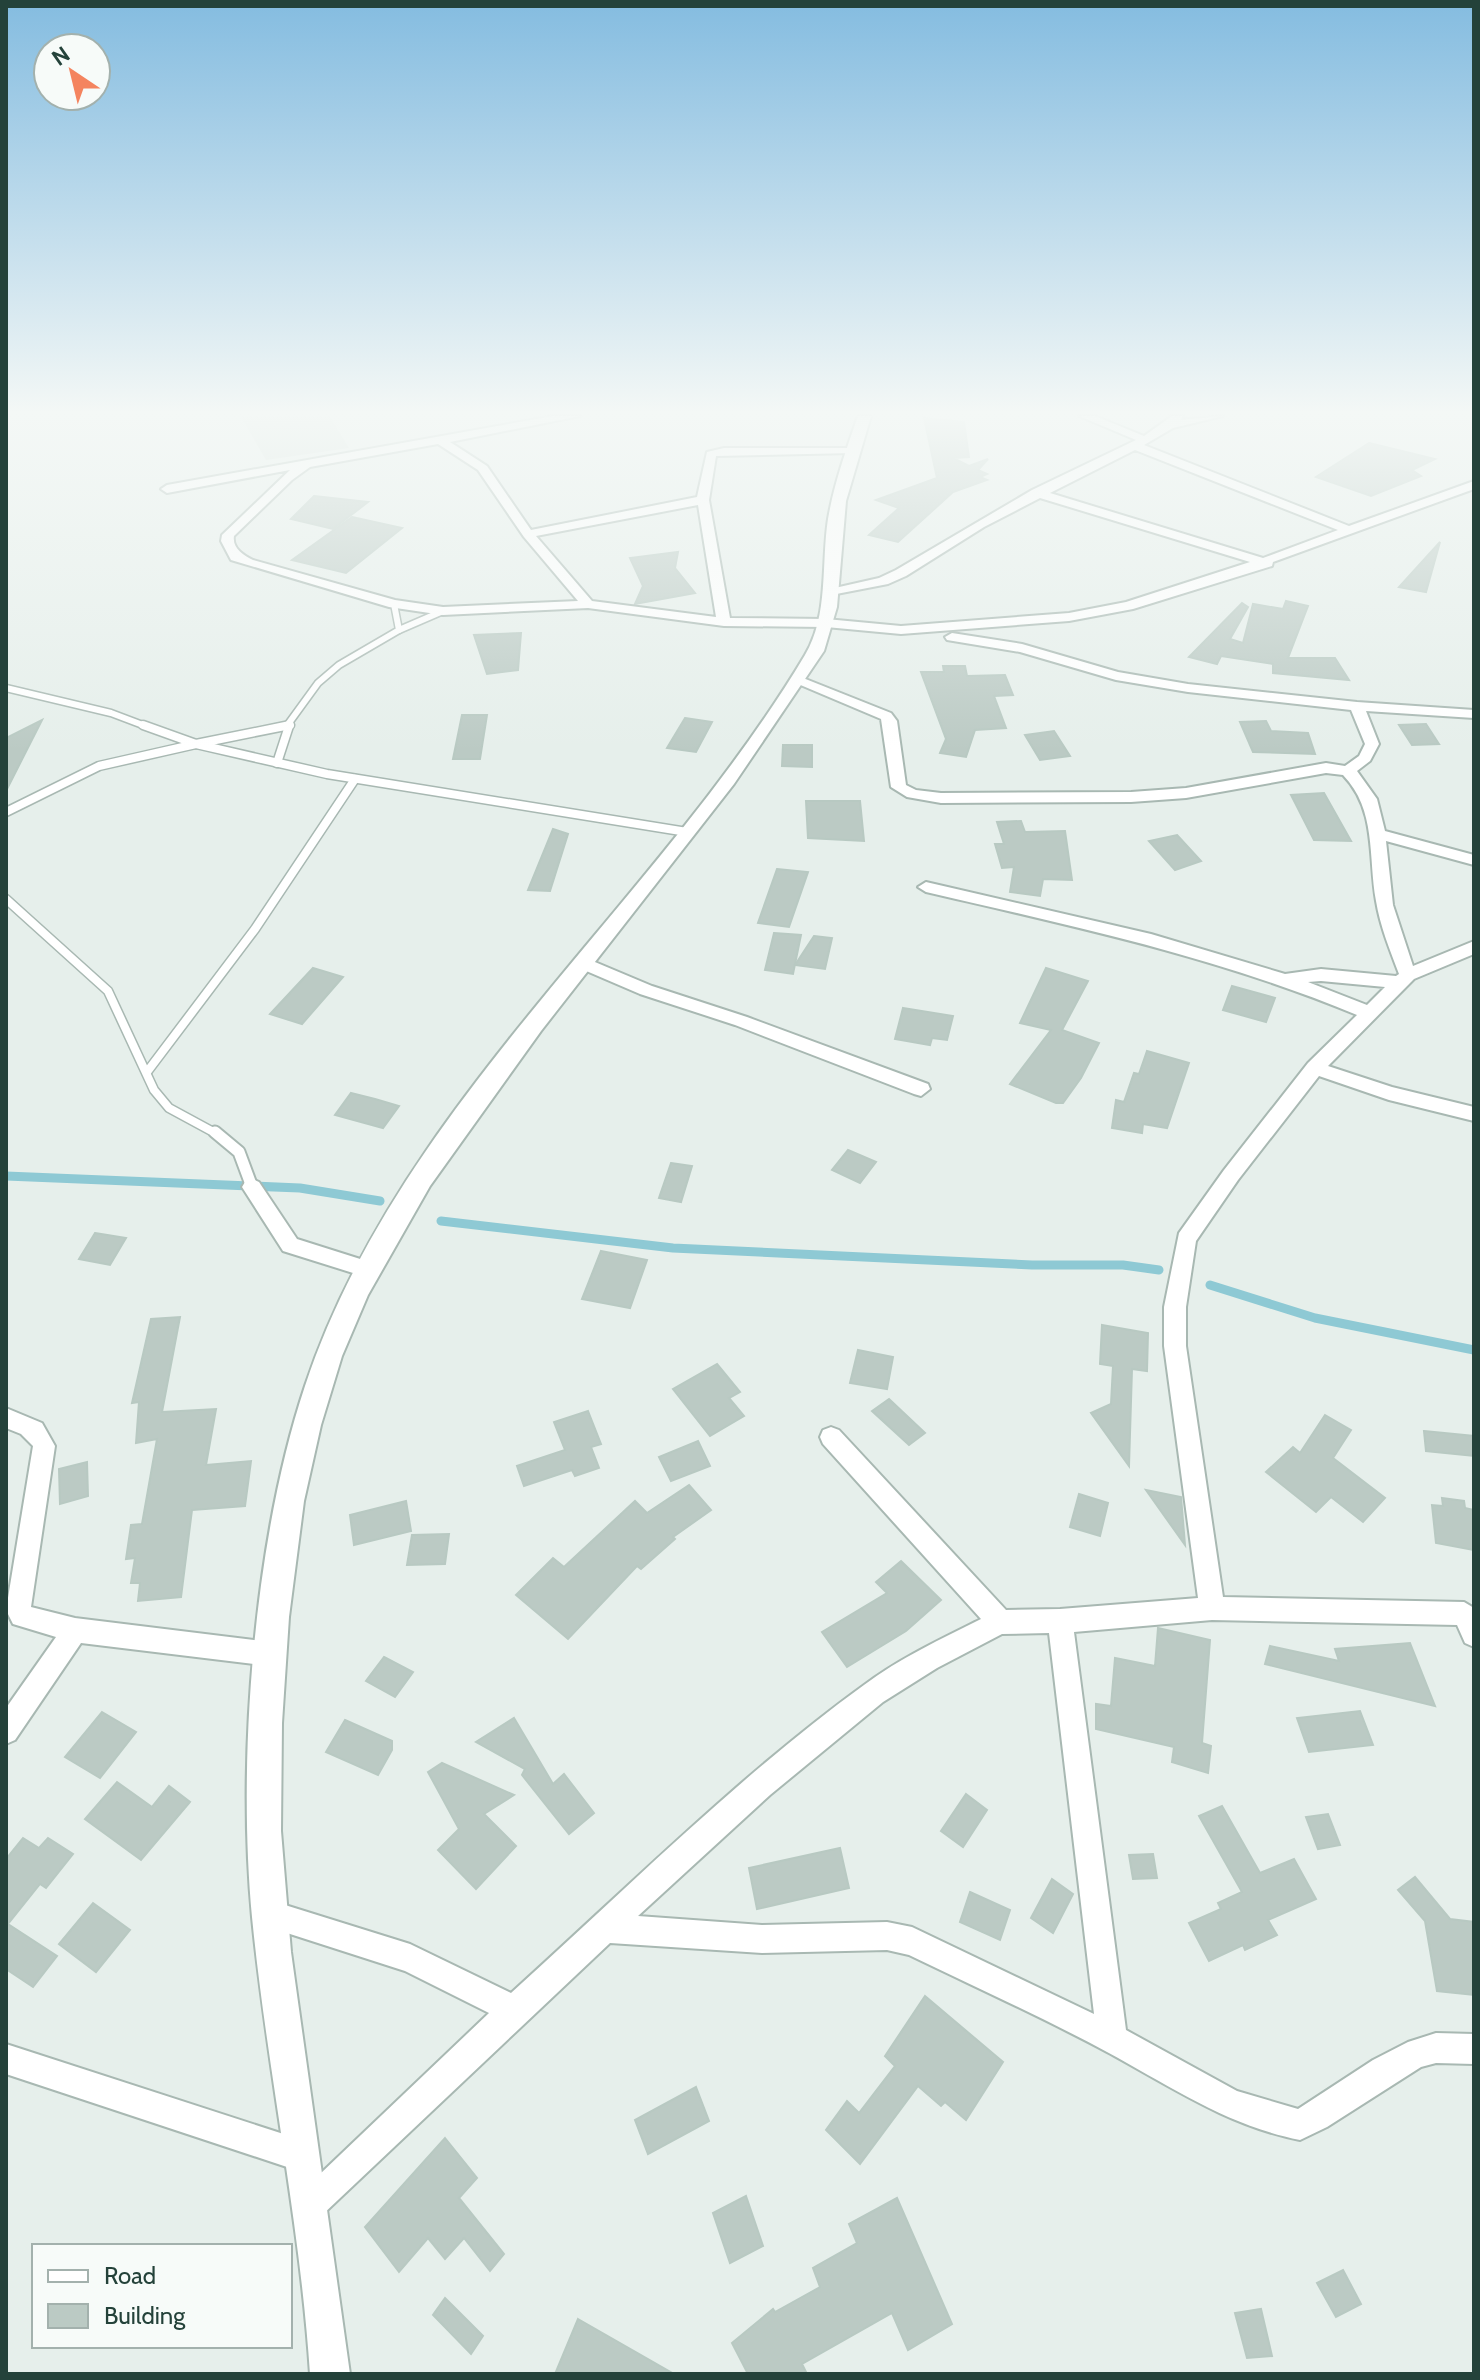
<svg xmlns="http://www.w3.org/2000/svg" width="1480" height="2380" font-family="Cabin,sans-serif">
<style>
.built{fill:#d4dfda}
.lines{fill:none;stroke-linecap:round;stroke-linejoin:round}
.stream{stroke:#8ec9d4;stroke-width:9}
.building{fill:#bbcac4;stroke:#b8c9c2;stroke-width:2}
.service-far2-casing{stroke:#a8b8b2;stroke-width:9}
.service-far1-casing{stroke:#a8b8b2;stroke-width:11}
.service-casing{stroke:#a8b8b2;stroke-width:15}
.minor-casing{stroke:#a8b8b2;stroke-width:4}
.tertiary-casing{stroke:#a8b8b2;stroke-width:4}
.service-far2{stroke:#fff;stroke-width:6}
.service-far1{stroke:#fff;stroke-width:8}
.service{stroke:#fff;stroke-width:11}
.minor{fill:#fff;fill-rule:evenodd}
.tertiary{fill:#fff;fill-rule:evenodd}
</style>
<rect width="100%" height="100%" fill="#e6efeb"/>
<path class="built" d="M241,417H330L349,448L266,460Z"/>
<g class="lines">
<g class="stream">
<path d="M6,1176L300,1188L380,1201"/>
<path d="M441,1221L673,1248L1032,1265H1123L1159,1270"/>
<path d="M1210,1285L1315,1318L1474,1350"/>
</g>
</g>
<g class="building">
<path d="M924,418L964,422L969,457L953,458L969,466L988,459L978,470L987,474L980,477L987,480L953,492L898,542L869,535L899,508L876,500L937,478Z"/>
<path d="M1369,443L1435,459L1412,470L1421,476L1371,496L1316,477Z"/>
<path d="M314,496L368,502L333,529L291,519Z"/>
<path d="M352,517L402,528L346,573L292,560Z"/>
<path d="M1440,542L1426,592L1399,587Z"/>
<path d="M678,552L675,568L695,593L635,604L643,586L630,558Z"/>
<path d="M1286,601L1308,606L1288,658H1335L1349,680L1273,673V664L1221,656L1217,664L1189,657L1242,603L1248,607L1230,639L1243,643L1253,604L1283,609Z"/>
<path d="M521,633L518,670L487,674L474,635Z"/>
<path d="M943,666H965L967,676L1005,675L1013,695L994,696L1006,728L975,730L966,757L940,753L946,739L921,672H944Z"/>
<path d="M462,715H487L480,759H453Z"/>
<path d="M685,718L712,722L696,752L667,748Z"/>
<path d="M42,720L6,791V738Z"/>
<path d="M1266,721L1271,731L1308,733L1315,754L1253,752L1240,722Z"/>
<path d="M1426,724L1439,744L1412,745L1399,725Z"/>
<path d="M1054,731L1070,756L1040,760L1025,735Z"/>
<path d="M783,745H812V767L782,766Z"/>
<path d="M1324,793L1351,841L1314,840L1291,795Z"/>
<path d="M806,801H860L864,841L808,838Z"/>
<path d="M1021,821L1025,832L1065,831L1072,880L1043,879L1040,896L1010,892L1014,867L1002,868L995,844H1004L997,822Z"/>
<path d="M553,829L568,834L550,891L528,890Z"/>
<path d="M1177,835L1201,861L1175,870L1149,841Z"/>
<path d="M777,869L808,872L789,927L758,923Z"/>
<path d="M774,933L801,935L793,974L765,970Z"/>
<path d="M814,936L832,938L825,969L795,965Z"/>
<path d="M313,968L343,977L302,1024L270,1014Z"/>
<path d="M1046,968L1088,981L1062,1030L1099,1043L1081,1078L1063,1103H1056L1010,1084L1051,1030L1020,1023Z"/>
<path d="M1232,986L1275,998L1266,1022L1223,1010Z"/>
<path d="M903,1008L953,1016L947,1040L932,1038L930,1045L895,1039Z"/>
<path d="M1147,1051L1189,1063L1167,1128L1143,1124L1142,1133L1112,1128L1116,1100L1124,1102L1134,1073L1139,1074Z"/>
<path d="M351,1093L375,1099L399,1106L383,1128L335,1115Z"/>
<path d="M848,1150L876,1162L860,1183L832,1170Z"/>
<path d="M671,1163L692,1166L681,1202L659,1198Z"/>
<path d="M95,1233L126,1238L110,1265L79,1259Z"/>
<path d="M601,1251L647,1260L630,1308L582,1299Z"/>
<path d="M180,1317L162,1412L216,1409L206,1465L251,1461L245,1506L192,1510L181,1597L138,1601L140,1583H131L135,1558L126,1559L131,1525L142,1524L157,1439L136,1443L139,1402L132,1403L151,1319Z"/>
<path d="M1102,1325L1148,1333L1147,1371L1132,1369L1129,1466L1091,1413L1111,1404L1113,1366L1100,1364Z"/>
<path d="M858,1350L893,1357L887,1389L850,1383Z"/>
<path d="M717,1364L740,1392L729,1398L744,1416L710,1436L673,1389Z"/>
<path d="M889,1399L925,1433L909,1445L872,1411Z"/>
<path d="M588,1411L601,1444L591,1447L599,1468L575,1476L572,1470L524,1486L517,1466L565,1450L554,1422Z"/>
<path d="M1325,1415L1351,1430L1333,1458L1385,1498L1363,1522L1331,1497L1316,1512L1266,1472L1293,1447L1300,1453Z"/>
<path d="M1424,1431L1474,1436V1456L1426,1451Z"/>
<path d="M698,1441L710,1466L671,1481L659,1457Z"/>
<path d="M87,1462L88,1496L60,1504L59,1469Z"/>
<path d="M689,1485L711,1510L673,1537L675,1539L641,1569L637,1566L568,1639L516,1595L553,1558L564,1567L635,1501L647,1513Z"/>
<path d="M1146,1490L1181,1497L1185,1545Z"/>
<path d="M1079,1494L1108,1503L1100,1536L1070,1527Z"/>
<path d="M1442,1498L1464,1501L1465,1508L1474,1510V1550L1436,1543L1432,1505L1443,1506Z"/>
<path d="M406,1501L411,1531L354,1545L350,1515Z"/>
<path d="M449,1534L445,1564L407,1565L412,1535Z"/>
<path d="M901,1561L941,1600L906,1631L847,1667L822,1632L887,1593L876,1582Z"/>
<path d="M1158,1628L1210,1640L1202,1743L1211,1746L1208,1773L1172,1762L1174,1747L1096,1729V1704L1111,1706L1115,1658L1155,1666Z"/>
<path d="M1410,1643L1435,1706L1265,1664L1270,1646L1339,1661L1335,1649Z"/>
<path d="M384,1657L413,1672L395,1697L366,1681Z"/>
<path d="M1360,1711L1373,1745L1309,1752L1297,1718Z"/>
<path d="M102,1712L136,1732L100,1778L65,1757Z"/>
<path d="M514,1718L553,1784L564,1774L594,1813L569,1834L522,1775L525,1769L476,1742Z"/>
<path d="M345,1720L392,1741V1750L378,1775L326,1752Z"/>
<path d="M442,1763L514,1795L484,1814L516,1846L476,1889L438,1850L459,1829L428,1772Z"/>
<path d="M117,1782L152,1807L169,1786L190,1802L141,1860L85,1819Z"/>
<path d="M966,1794L987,1810L963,1847L941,1831Z"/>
<path d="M1222,1806L1260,1873L1294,1859L1316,1899L1268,1920L1277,1935L1245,1950L1243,1945L1209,1961L1189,1923L1221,1909L1218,1903L1242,1892L1199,1816Z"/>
<path d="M1328,1814L1340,1845L1318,1849L1306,1817Z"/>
<path d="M23,1838L39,1848L48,1838L73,1854L46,1888L40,1884L8,1924L57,1956L33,1987L6,1969V1859Z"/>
<path d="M840,1848L849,1888L757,1909L749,1868Z"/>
<path d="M1153,1854L1157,1878L1133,1879L1129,1855Z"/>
<path d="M1415,1877L1450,1919L1474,1922V1995L1437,1991L1425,1921L1398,1890Z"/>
<path d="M1052,1879L1073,1894L1053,1933L1031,1918Z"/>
<path d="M970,1892L1010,1910L1000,1940L960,1922Z"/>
<path d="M93,1903L130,1930L96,1972L59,1944Z"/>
<path d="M925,1996L1003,2062L966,2120L945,2102L941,2106L918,2086L860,2164L826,2130L847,2101L859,2113L895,2066L885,2056Z"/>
<path d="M696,2087L709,2121L648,2154L635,2120Z"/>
<path d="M445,2138L477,2178L459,2198L504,2254L490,2271L464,2238L445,2259L428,2238L399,2272L365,2227Z"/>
<path d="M746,2196L763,2246L730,2263L713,2213Z"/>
<path d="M897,2198L952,2324L908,2350L892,2313L802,2364L807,2374H748L732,2343L773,2309L775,2312L820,2287L813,2268L857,2243L849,2224Z"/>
<path d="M1343,2270L1361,2304L1336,2317L1317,2283Z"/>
<path d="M445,2298L483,2336L471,2354L433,2315Z"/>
<path d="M1261,2309L1272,2356L1247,2358L1235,2313Z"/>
<path d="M578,2319L674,2374H555Z"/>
</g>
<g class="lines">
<g class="service-far2-casing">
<g id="service-far2">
<path d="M399,630L443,611"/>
<path d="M6,688L111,713L148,727"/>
<path d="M286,727L318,683L339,665L399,630L394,604"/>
</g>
</g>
<g class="service-far1-casing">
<g id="service-far1">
<path d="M143,725L196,744L290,725"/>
<path d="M277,763L289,726"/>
<path d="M6,812L99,766L196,744L327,774L687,832"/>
<path d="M6,899L108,991L154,1090L169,1108L217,1134"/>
<path d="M147,1072L255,929L355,779"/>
</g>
</g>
<g class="service-casing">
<path id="service" d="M215,1132L239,1152L252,1187"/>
</g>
<g class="minor-casing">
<g id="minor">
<path d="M553,416H580L450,442L487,466L531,530L697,497L707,452L724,448H857V452L853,453L716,456L709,500L730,618L826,619L901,626L1069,613L1126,602L1250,562L1040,498L984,527L906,576L888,584L826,596V590L879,578L896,570L1032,490L1136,440L1079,416H1095L1144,436L1172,416H1183L1181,420L1223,416L1173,428L1144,445L1349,526L1474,481V489L1273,562L1272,566L1133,609L1069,621L901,634L826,627L724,626L588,608L443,615L389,607L231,560L221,541L222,535L290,470L167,493L161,489L167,485ZM438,444L478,470L524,537L578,601L443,607L395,600L253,560C243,555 232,548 234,536L292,480L310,467ZM1135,450L1338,530L1263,558L1050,493ZM698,505L716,617L592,601L536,536Z"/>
<path d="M952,633L1022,644L1118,672L1188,684L1357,702L1474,710V718L1366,711L1379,744L1370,761L1357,771L1377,799L1385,831L1474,855V865L1386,841L1393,905L1413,966L1474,941V954L1414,979L1328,1066L1392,1087L1474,1107V1121L1389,1100L1319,1076L1238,1180L1196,1241L1186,1307V1346L1223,1597L1464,1602L1474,1608V1647L1465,1643L1457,1625L1212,1620L1074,1632L1126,2030L1237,2091L1298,2109L1373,2060L1408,2042L1436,2033L1474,2034V2064L1436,2063L1421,2067L1327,2127L1300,2140C1228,2126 1170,2086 1107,2052C1042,2017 975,1987 909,1955L887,1950L762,1953L610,1943L320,2217L309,2222L298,2217L293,2206L298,2195L489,2013L405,1971L259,1924L255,1914L259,1904L269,1900L410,1944L511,1993C624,1891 741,1774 864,1685C900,1658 941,1639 981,1619L823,1444L820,1437L823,1430L831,1427L839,1430L1006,1610L1060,1609L1198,1598L1164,1346V1307L1179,1233L1224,1170L1308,1063L1357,1015C1218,957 1072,926 926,892L918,887L926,882L1151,934L1285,974L1321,969L1396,976L1399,974C1390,950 1380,926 1376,901C1368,857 1377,810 1343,775L1326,773L1186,798L1131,802L941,803L907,797L891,787L881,719L791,681L798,677L803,678L891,713L897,721L906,785L916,790L941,793L1131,792L1186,788L1326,763L1345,766L1359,756L1365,744L1351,710L1188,692L1116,680L1020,652L947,640L945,637ZM1321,981L1385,987L1367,1005L1308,982ZM1049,1633L1094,2014L912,1927L887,1922L762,1925L638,1916L770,1795L883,1702L937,1668L1002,1634Z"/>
<path d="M583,957L652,986L747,1017L928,1084L930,1089L921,1096L914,1094L735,1025L640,994L577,967L574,963Z"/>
<path d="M252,1179L259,1182L297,1239L376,1264L379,1270L376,1276L369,1278L283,1251L242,1187L245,1182Z"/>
<path d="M6,1408L42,1423L55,1446L31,1607L75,1618L270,1642L279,1645L283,1654L279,1663L270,1666L81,1643L15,1740L6,1744V1708L56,1637L13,1624L6,1610L33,1446L21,1434L6,1428Z"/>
<path d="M6,2044L302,2140L313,2145L318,2156L313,2167L302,2172L6,2074Z"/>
</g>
</g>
<g class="tertiary-casing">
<path id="tertiary" d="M858,416H871L846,501L837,607L824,651L734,784L541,1031L430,1186L368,1295L342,1356L321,1425L304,1501L289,1617L282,1723L281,1831L291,1952L350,2374H310C300,2221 267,2070 252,1917C237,1757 254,1539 305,1386C399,1103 655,906 805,655C829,615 821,564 828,519C834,484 846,450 858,416Z"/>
</g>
<use href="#service-far2" class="service-far2"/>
<use href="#service-far1" class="service-far1"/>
<use href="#service" class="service"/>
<use href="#minor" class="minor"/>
<use href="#tertiary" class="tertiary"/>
</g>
<linearGradient id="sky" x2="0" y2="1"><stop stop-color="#84bce0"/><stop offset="0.55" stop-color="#f4f8f6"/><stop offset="1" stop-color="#f4f8f6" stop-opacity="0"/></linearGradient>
<rect width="1480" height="750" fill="url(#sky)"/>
<rect width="1480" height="2380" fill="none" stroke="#24423a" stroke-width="16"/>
<rect x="32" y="2244" width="260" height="104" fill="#f7fbf9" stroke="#a3b1ad" stroke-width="2"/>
<rect x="48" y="2270" width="40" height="12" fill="#ffffff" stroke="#a3b1ad" stroke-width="2"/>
<text x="104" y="2284" font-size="24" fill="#24423a">Road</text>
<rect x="48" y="2304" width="40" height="24" fill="#bbcac4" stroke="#a3b1ad" stroke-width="2"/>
<text x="104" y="2324" font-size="24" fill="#24423a">Building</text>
<g transform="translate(72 72) rotate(325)"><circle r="38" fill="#f7fbf9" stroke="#a3b1ad" stroke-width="2"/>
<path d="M0-6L14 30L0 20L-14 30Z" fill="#f4845f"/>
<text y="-12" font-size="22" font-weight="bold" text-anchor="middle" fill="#24423a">N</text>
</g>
</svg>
